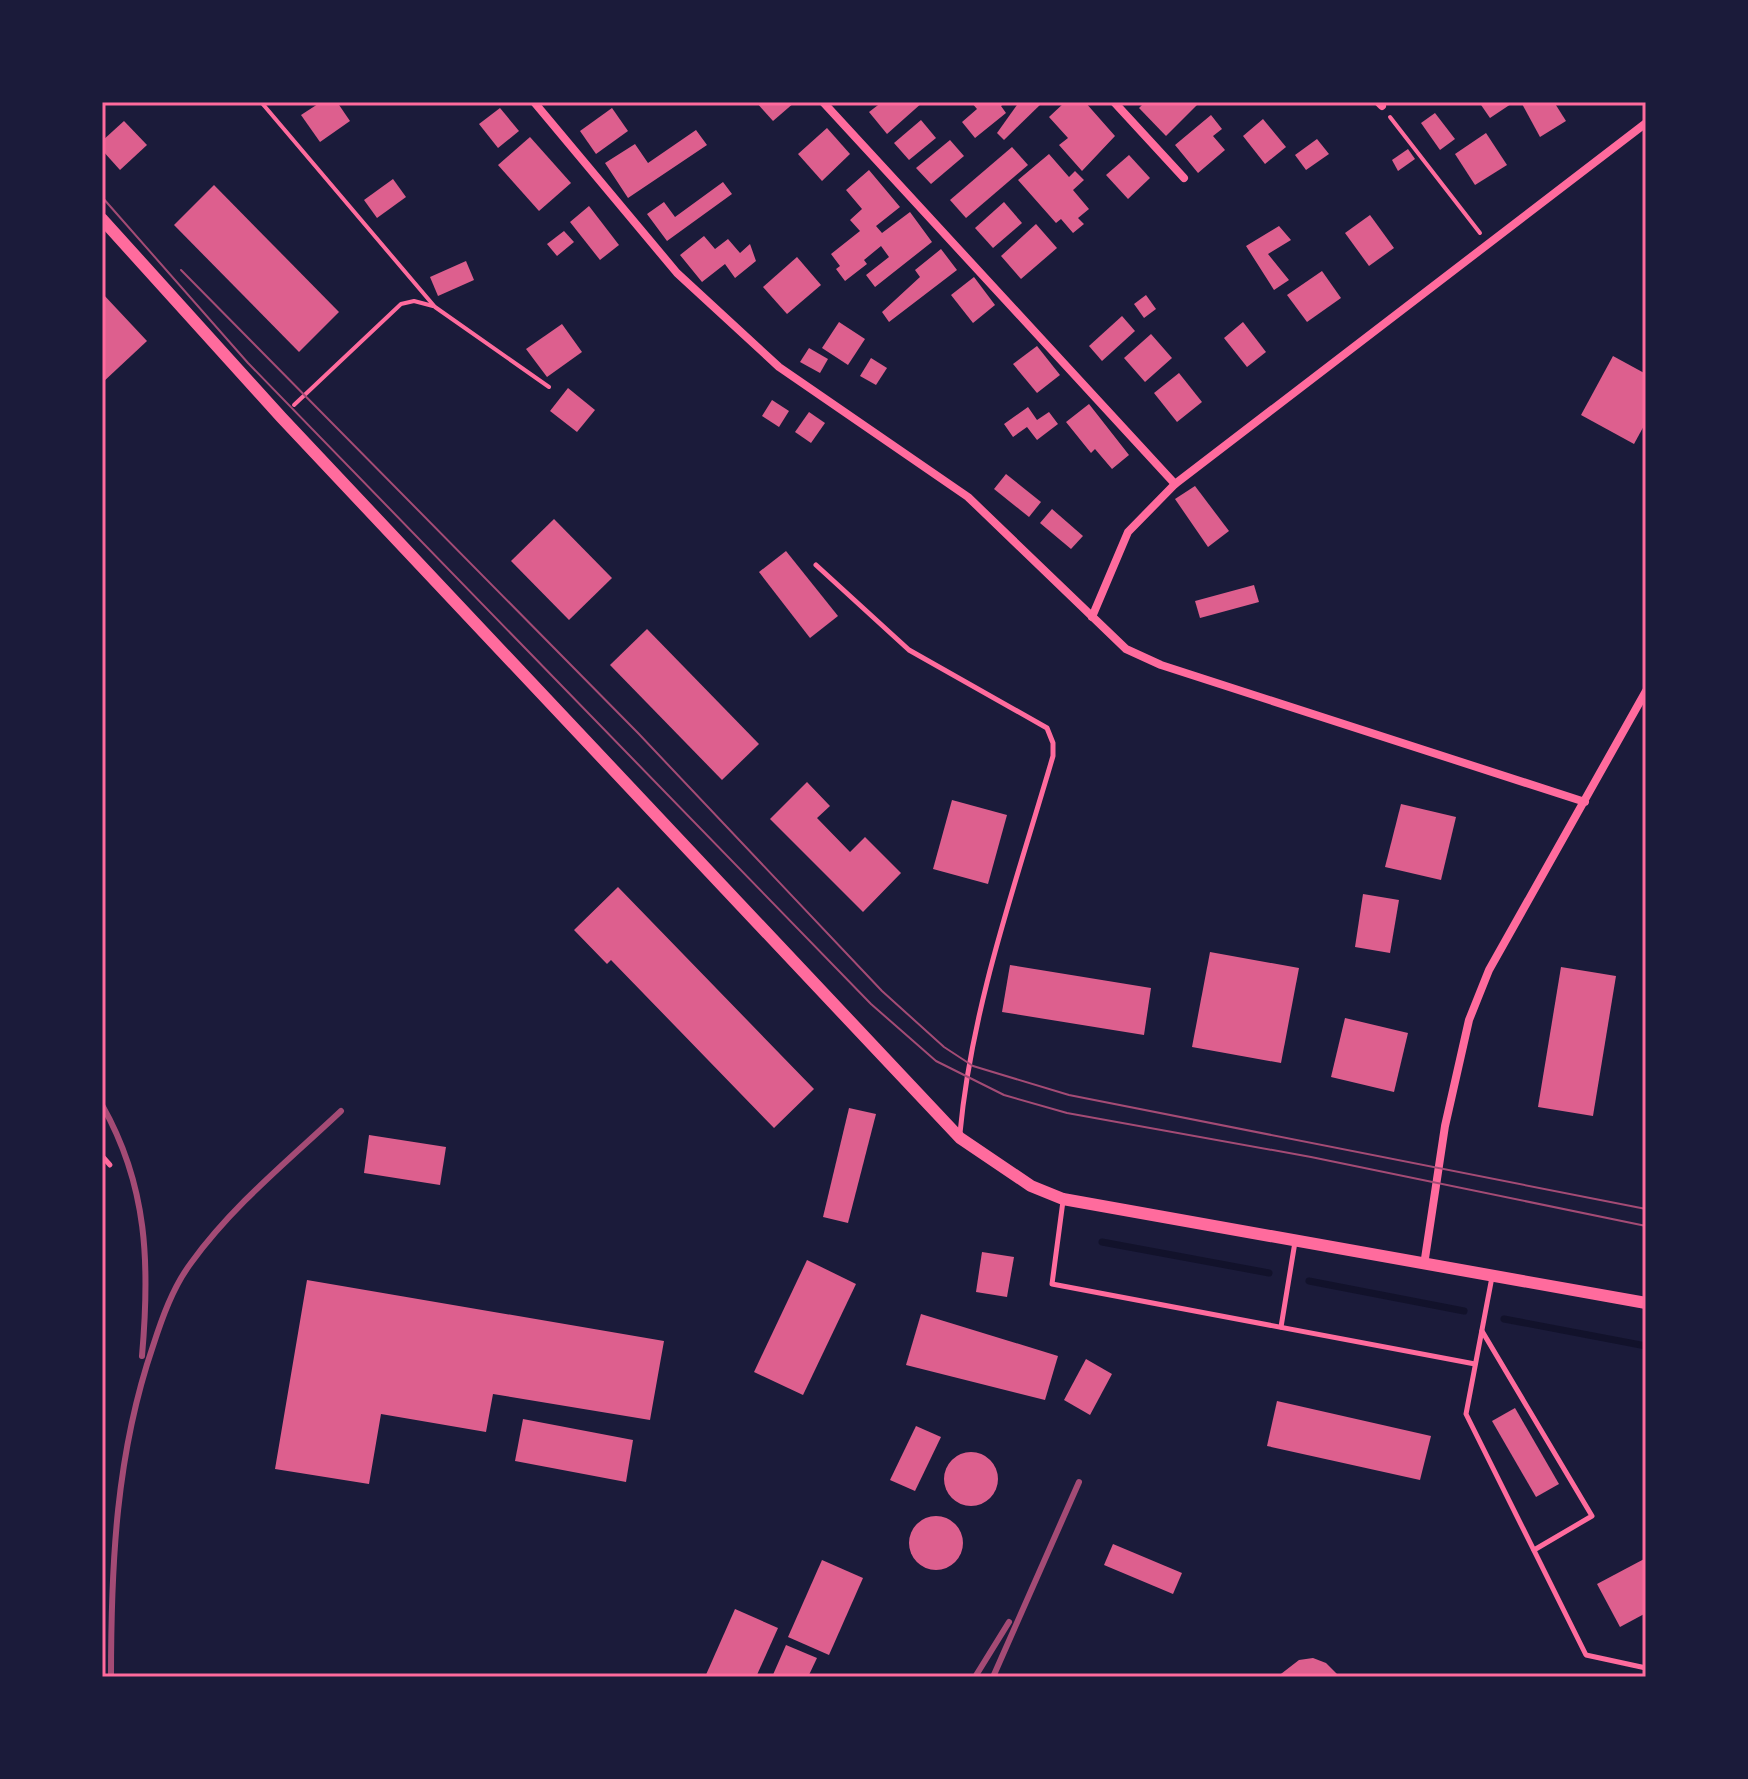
<svg xmlns="http://www.w3.org/2000/svg" width="1748" height="1779" font-family="'Source Sans 3',sans-serif">
<style>
.lines{fill:none;stroke-linecap:round;stroke-linejoin:round}
.stream{stroke:#12122b;stroke-width:7}
.building{fill:#dd5f8e}
.path{stroke:#ff6b9d;stroke-width:4}
.service{stroke:#ff6b9d;stroke-width:5}
.minor{stroke:#ff6b9d;stroke-width:8}
.tertiary{stroke:#ff6b9d;stroke-width:12}
.tram{stroke:#a44b75;stroke-width:2}
.rail{stroke:#a44b75;stroke-width:6}
.neatline{fill:none;stroke:#ff6b9d;stroke-width:3}
</style>
<rect width="100%" height="100%" fill="#1b1b3a"/>
<g class="lines">
<g class="stream">
<path d="M1102,1242L1269,1273"/>
<path d="M1309,1281L1464,1311"/>
<path d="M1504,1319L1646,1346"/>
</g>
</g>
<g class="building">
<path d="M321,102H337L350,121L320,142L301,115Z"/>
<path d="M756,102H795L773,121Z"/>
<path d="M882,102H923L887,134L869,112Z"/>
<path d="M971,102H1006L1001,106L1006,113L975,138L962,122L977,109Z"/>
<path d="M1019,102H1043L1004,140L997,133Z"/>
<path d="M1065,102H1085L1115,136L1082,171L1059,145L1068,138L1049,117Z"/>
<path d="M1145,102H1200L1166,136L1139,108Z"/>
<path d="M1479,102H1514L1490,118Z"/>
<path d="M1521,102H1554L1566,121L1540,137Z"/>
<path d="M500,108L519,131L498,148L479,124Z"/>
<path d="M612,108L628,131L596,154L580,131Z"/>
<path d="M1435,113L1455,139L1440,150L1421,123Z"/>
<path d="M1211,115L1222,129L1213,136L1225,150L1198,173L1175,145Z"/>
<path d="M1263,119L1286,147L1265,164L1243,136Z"/>
<path d="M921,120L936,138L909,160L894,143Z"/>
<path d="M124,121L147,145L120,170L102,150V141Z"/>
<path d="M827,128L850,154L822,181L798,154Z"/>
<path d="M696,130L707,145L628,198L605,163L635,144L648,163Z"/>
<path d="M1486,133L1507,165L1475,185L1455,154Z"/>
<path d="M530,137L571,183L539,211L498,165Z"/>
<path d="M1317,139L1329,154L1306,170L1295,155Z"/>
<path d="M950,140L964,156L931,184L916,168Z"/>
<path d="M1012,147L1028,165L966,218L950,200Z"/>
<path d="M1408,149L1415,159L1398,171L1392,160Z"/>
<path d="M1049,154L1069,177L1075,171L1084,180L1073,190L1089,209L1078,218L1084,224L1073,233L1061,219L1056,223L1018,180Z"/>
<path d="M1129,155L1150,178L1128,199L1106,175Z"/>
<path d="M869,170L900,207L876,226L882,233L910,212L932,242L875,287L866,275L889,257L881,246L864,260L867,264L845,281L836,269L840,266L831,254L860,231L850,220L862,209L846,190Z"/>
<path d="M393,179L406,197L377,218L364,200Z"/>
<path d="M723,182L732,194L667,241L647,214L664,202L675,217Z"/>
<path d="M214,185L339,312L299,352L174,225Z"/>
<path d="M1004,202L1022,223L993,248L975,228Z"/>
<path d="M589,206L619,245L600,260L570,222Z"/>
<path d="M1370,215L1394,248L1369,266L1345,233Z"/>
<path d="M1036,224L1057,248L1021,279L1001,256Z"/>
<path d="M1279,226L1291,240L1268,254L1289,280L1274,290L1246,246Z"/>
<path d="M564,231L574,242L557,256L547,244Z"/>
<path d="M704,236L715,249L728,239L740,253L750,244L756,261L735,278L725,264L702,282L680,255Z"/>
<path d="M941,249L957,270L889,322L882,312L920,277L915,270Z"/>
<path d="M797,257L821,285L787,314L763,287Z"/>
<path d="M466,261L474,280L438,296L430,277Z"/>
<path d="M1322,271L1341,298L1307,322L1287,295Z"/>
<path d="M974,277L995,305L973,323L951,295Z"/>
<path d="M102,293L147,341L102,383Z"/>
<path d="M1146,295L1156,309L1144,318L1134,304Z"/>
<path d="M1122,316L1135,331L1102,361L1089,346Z"/>
<path d="M839,322L865,339L848,365L822,348Z"/>
<path d="M1243,322L1266,352L1247,367L1224,338Z"/>
<path d="M562,324L582,352L547,377L526,349Z"/>
<path d="M1151,334L1172,358L1145,382L1124,358Z"/>
<path d="M1037,346L1060,375L1037,393L1013,364Z"/>
<path d="M809,348L828,359L820,373L800,362Z"/>
<path d="M1613,356L1646,374V422L1634,444L1581,415Z"/>
<path d="M871,358L887,368L876,385L860,376Z"/>
<path d="M1179,373L1202,402L1177,422L1154,393Z"/>
<path d="M568,388L595,410L577,432L550,411Z"/>
<path d="M772,400L789,411L779,427L762,416Z"/>
<path d="M1089,404L1129,455L1112,469L1095,449L1091,453L1066,422Z"/>
<path d="M1028,407L1037,420L1049,412L1058,424L1037,440L1027,427L1013,437L1004,424Z"/>
<path d="M809,412L825,423L811,443L795,432Z"/>
<path d="M1006,474L1041,502L1029,517L994,489Z"/>
<path d="M1195,486L1229,531L1208,547L1175,499Z"/>
<path d="M1052,509L1083,536L1071,549L1040,523Z"/>
<path d="M554,519L612,578L569,620L511,561Z"/>
<path d="M786,551L838,616L810,638L759,572Z"/>
<path d="M1254,585L1259,602L1200,618L1195,601Z"/>
<path d="M647,629L759,744L722,780L610,665Z"/>
<path d="M807,782L830,806L817,818L850,852L865,837L901,873L863,912L770,819Z"/>
<path d="M952,800L1007,815L988,884L933,869Z"/>
<path d="M1401,804L1456,817L1441,880L1385,867Z"/>
<path d="M618,887L814,1089L774,1128L611,960L607,964L574,930Z"/>
<path d="M1363,894L1399,900L1390,953L1355,947Z"/>
<path d="M1210,952L1299,968L1281,1063L1192,1047Z"/>
<path d="M1010,965L1151,988L1144,1035L1002,1012Z"/>
<path d="M1561,967L1616,976L1593,1116L1538,1107Z"/>
<path d="M1345,1018L1408,1033L1394,1092L1331,1077Z"/>
<path d="M849,1108L876,1114L848,1223L823,1217Z"/>
<path d="M369,1135L446,1147L440,1185L364,1173Z"/>
<path d="M982,1252L1014,1257L1007,1297L976,1292Z"/>
<path d="M807,1260L856,1284L803,1395L754,1372Z"/>
<path d="M307,1280L664,1341L650,1420L493,1394L486,1432L381,1414L369,1484L275,1469Z"/>
<path d="M921,1314L1058,1356L1045,1400L906,1365Z"/>
<path d="M1086,1359L1112,1374L1090,1415L1064,1400Z"/>
<path d="M1277,1401L1431,1436L1420,1480L1267,1446Z"/>
<path d="M1515,1408L1559,1484L1536,1497L1492,1421Z"/>
<path d="M523,1419L633,1440L626,1482L515,1461Z"/>
<path d="M916,1426L941,1437L915,1491L890,1480Z"/>
<circle cx="971" cy="1479" r="27"/>
<circle cx="936" cy="1543" r="27"/>
<path d="M1113,1544L1182,1573L1173,1594L1104,1565Z"/>
<path d="M1646,1558V1613L1620,1627L1597,1584Z"/>
<path d="M822,1560L863,1578L829,1655L788,1637Z"/>
<path d="M735,1609L778,1628L756,1677H705Z"/>
<path d="M786,1645L817,1658L808,1677H772Z"/>
<path d="M1313,1658L1326,1663L1340,1677H1277L1299,1660Z"/>
</g>
<g class="lines">
<g class="path">
<path d="M261,102L435,307L549,387"/>
<path d="M1390,117L1480,233"/>
<path d="M294,405L401,304L414,301L433,306"/>
</g>
<g class="service">
<path d="M816,565L909,650L1047,728L1053,743V756C1017,880 972,1004 960,1133"/>
<path d="M102,1156L110,1165"/>
<path d="M1063,1201L1052,1284L1475,1364"/>
<path d="M1492,1277L1466,1414L1586,1655L1646,1668"/>
<path d="M1281,1327L1295,1242"/>
<path d="M1482,1331L1592,1516L1534,1550"/>
</g>
<g class="minor">
<path d="M534,102L677,273L779,367L968,497L1126,649L1161,665L1585,802"/>
<path d="M823,102L1175,484"/>
<path d="M1114,102L1184,178"/>
<path d="M1378,102L1382,106"/>
<path d="M1092,617L1128,532L1175,484L1646,123"/>
<path d="M1424,1265L1445,1126L1469,1020L1489,970L1646,691"/>
</g>
<path class="tertiary" d="M102,219L281,417L960,1138L1031,1186L1063,1199L1646,1303"/>
<g class="tram">
<path d="M102,197L248,363L871,1004L936,1061L1004,1095L1067,1113L1311,1157L1646,1226"/>
<path d="M181,270L638,733L882,991L944,1047L973,1066L1069,1095L1646,1209"/>
</g>
<g class="rail">
<path d="M102,1105C148,1186 150,1265 142,1356"/>
<path d="M111,1677C111,1564 116,1454 153,1346C162,1318 173,1287 191,1263C233,1205 289,1160 341,1111"/>
<path d="M975,1677L1009,1622"/>
<path d="M993,1677L1079,1482"/>
</g>
</g>
<rect width="1748" height="1779" fill="none" stroke="#1b1b3a" stroke-width="208"/>
<rect x="104" y="104" width="1540" height="1571" class="neatline"/>
</svg>
